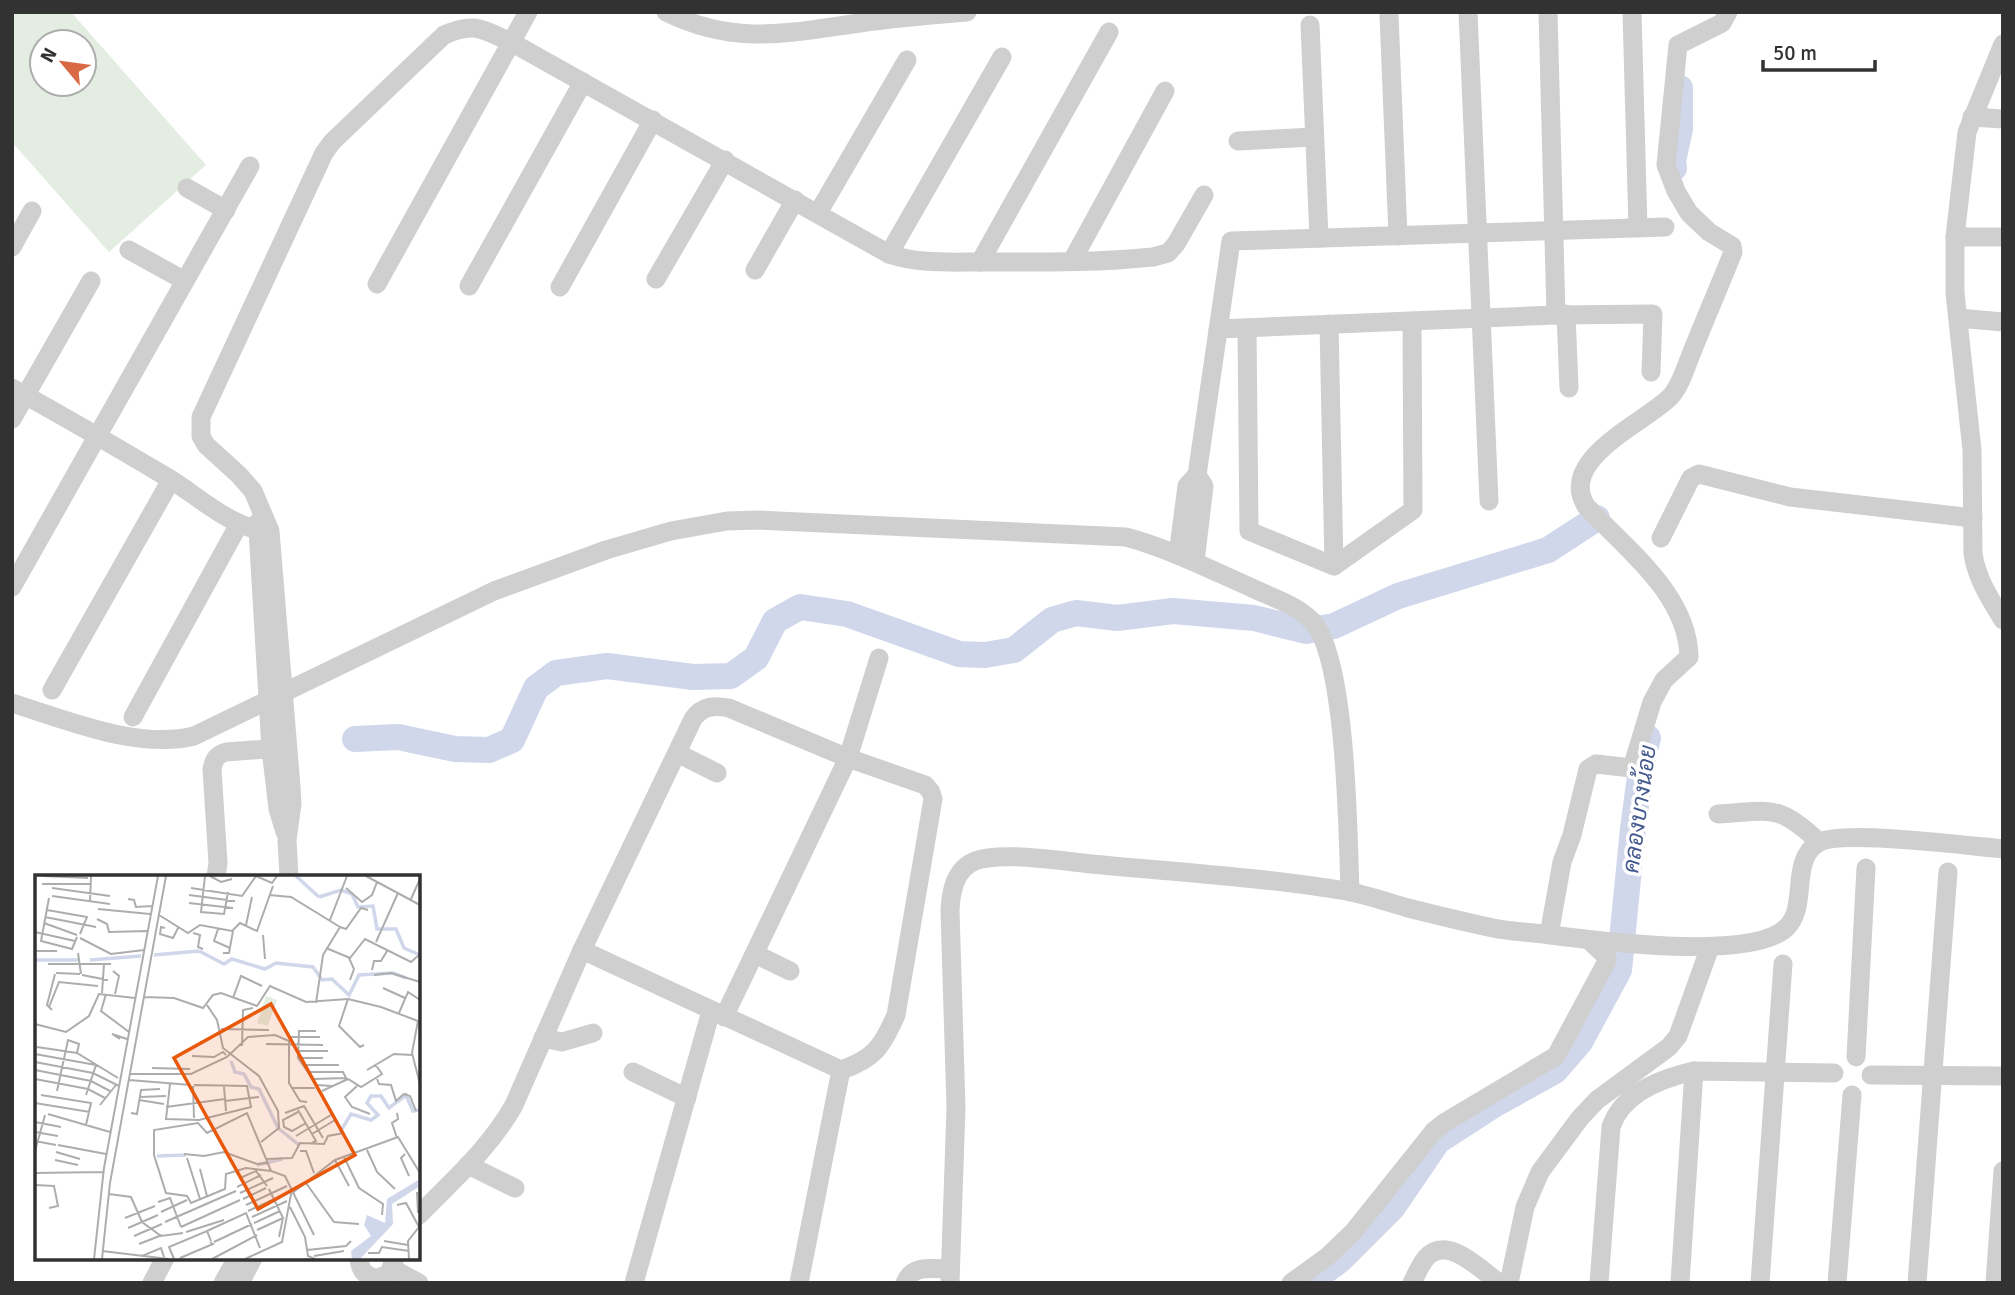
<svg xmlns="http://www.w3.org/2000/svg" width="2015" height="1295" font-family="Signika,Sarabun,sans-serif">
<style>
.garden{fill:#e4ede1;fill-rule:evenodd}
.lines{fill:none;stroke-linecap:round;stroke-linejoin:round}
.river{stroke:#d0d7eb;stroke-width:26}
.minor{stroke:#cfcfcf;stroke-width:19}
.labels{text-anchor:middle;stroke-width:7;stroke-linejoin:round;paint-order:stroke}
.water-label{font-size:23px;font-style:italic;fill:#455a8e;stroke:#fff}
.inset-river{fill:none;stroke:#d0d7eb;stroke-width:3.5}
.inset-road{fill:none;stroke:#adadad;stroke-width:2}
.view{fill:#e8590c;fill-opacity:0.15;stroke:#e8590c;stroke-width:3.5}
.inset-edge{fill:none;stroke:#323232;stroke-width:3.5}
</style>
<rect width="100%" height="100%" fill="#fff"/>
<path class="garden" d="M12,12H71L206,165L109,252L12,142ZM42,42H84V84H42Z"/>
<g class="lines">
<g class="river">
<path d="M1674,168L1673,161L1680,129V88"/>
<path d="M355,739L398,737L455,749L489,750L512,740L536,688L556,673L607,666L693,677L731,676L756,658L775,621L800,607L847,614L959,654L985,655L1014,650L1052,620L1076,613L1117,618L1173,611L1254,618L1306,631L1334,626L1398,596L1548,550L1597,518"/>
<path d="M1309,1283L1340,1260L1393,1207L1438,1141L1492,1106L1555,1071L1580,1042L1619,970L1633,829L1641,769L1648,738"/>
</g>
<g class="minor">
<path d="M666,12C735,46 788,33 860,23C896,18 932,15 967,12"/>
<path d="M1468,12L1489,501"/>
<path d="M1548,12L1556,315"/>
<path d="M1632,12L1638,228"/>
<path d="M1389,15L1398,236"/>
<path d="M1310,25L1319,238"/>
<path d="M2003,44L1967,132L1955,237V293L1972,450L1973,554C1977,579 1990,599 2003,620"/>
<path d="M1972,117L2003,119"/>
<path d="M1238,141L1314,137"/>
<path d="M187,188L226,210"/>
<path d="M818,213L907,60"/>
<path d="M1955,237H2003"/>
<path d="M12,247L32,211"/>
<path d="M129,250L185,281"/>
<path d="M889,254L1002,57"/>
<path d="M1072,261L1165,91"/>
<path d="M980,262L1109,32"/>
<path d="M755,270L795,200"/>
<path d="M656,279L725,160"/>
<path d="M377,284L528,12"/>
<path d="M469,286L583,82"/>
<path d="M560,287L653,120"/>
<path d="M1566,314L1569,388"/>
<path d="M1958,318L2003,322"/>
<path d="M1329,324L1334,566"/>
<path d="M1247,328L1249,531L1334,566L1413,510L1412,321"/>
<path d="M1218,329L1556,315L1653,314L1651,372"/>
<path d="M12,388C65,417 118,448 170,479C199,497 234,530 269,531"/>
<path d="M12,419L91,281"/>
<path d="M1197,475L1231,241L1665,227"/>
<path d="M259,521L258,531L271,749L278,809L285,832"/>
<path d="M1661,538L1691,478L1699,474L1790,497L1973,518"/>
<path d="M1178,555L1187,486L1197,475L1204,486L1195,562"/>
<path d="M12,587L250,166"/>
<path d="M52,690L171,480"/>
<path d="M12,703C66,720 138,750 194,736L494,591L606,550L671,531L727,521L759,520L1126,537C1170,549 1209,569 1250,587C1270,597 1295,604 1311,620C1347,654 1348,838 1350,892"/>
<path d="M133,717L239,524"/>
<path d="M677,753L717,773"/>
<path d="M1718,814C1771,811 1778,803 1819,842"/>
<path d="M216,877L218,863L212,769C214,760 216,755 226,752L281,748"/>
<path d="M289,877L287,840L292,804L291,787L270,531L253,491L239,475L206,445L201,436V417L324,153L332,142L444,35C475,21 483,30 511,42L889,254C919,264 948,262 980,262C1037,262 1096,263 1153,257L1168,253L1176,244L1204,195"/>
<path d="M1549,935L1562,862L1572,835L1588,769L1596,764L1632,768L1652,702L1664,680L1689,657C1688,594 1625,548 1586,506C1557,458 1647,422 1671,396C1681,385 1686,366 1692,352C1705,319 1720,285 1733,252L1732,246L1709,232L1689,213L1676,191L1666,165L1678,45L1722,23L1728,12"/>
<path d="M582,950L841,1070"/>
<path d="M755,954L790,971"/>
<path d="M724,1017L848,758L879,658"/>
<path d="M543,1038L562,1042L593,1033"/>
<path d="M1856,1057L1866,868"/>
<path d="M633,1072L687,1098"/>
<path d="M1871,1075L2003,1076"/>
<path d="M468,1165L515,1188"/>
<path d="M418,1216C453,1180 490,1148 514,1105L582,950L693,719C702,706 714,705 729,708L848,758L925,785L931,792L933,799L896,1015C882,1047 874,1059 841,1070L799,1283"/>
<path d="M359,1258C360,1276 375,1283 389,1273L395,1258"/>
<path d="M393,1269L419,1283"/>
<path d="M152,1283L165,1258"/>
<path d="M223,1283L237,1258"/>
<path d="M240,1283L253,1258"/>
<path d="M634,1283L711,1011"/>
<path d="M905,1283C912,1264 933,1269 950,1269"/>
<path d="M950,1283L956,1108L950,910C951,891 955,869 975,861C1000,851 1063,861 1091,864C1176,872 1262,877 1346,891C1367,895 1387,902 1408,908C1436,915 1465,922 1493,928C1512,932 1532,932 1551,935C1598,941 1751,961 1786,928C1809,907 1789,861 1818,843C1841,829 1969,846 2003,849"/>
<path d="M1291,1283L1327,1257L1354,1231L1434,1131L1444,1123L1556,1056L1607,961V957L1590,941"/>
<path d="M1412,1283C1416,1275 1420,1265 1426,1258C1447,1234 1481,1270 1499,1283"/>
<path d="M1509,1283L1525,1207L1540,1172L1580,1118L1597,1100L1669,1047L1678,1036L1710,947"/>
<path d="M1599,1283L1611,1127C1622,1093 1663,1078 1694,1071L1834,1073"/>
<path d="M1680,1283L1694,1071"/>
<path d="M1760,1283L1783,964"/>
<path d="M1837,1283L1852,1095"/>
<path d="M1917,1283L1948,872"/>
<path d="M1995,1283L2003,1171"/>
</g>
</g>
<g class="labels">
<g class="water-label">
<text transform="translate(1639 809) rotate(-82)" y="8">คลองบางน้อย</text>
</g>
</g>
<g transform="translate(35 875)">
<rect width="385" height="385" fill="#fff"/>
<path d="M231,121L242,125L233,151L222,148Z" fill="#e4ede1"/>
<path d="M385,304V311L357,329L358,349L325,384H317L316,376L336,361L329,350L332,340L350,348L352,324Z" fill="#d0d7eb"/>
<path class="inset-river" d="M261,1L284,22M284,22L306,15L317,19L323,32L338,31L342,54H361L369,73L385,80M164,76L189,89L197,84L230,94L241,88L278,92L287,105L297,104L314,120L324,100L358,98L371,103M119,80L164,76M0,85H43M55,85L106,81M196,186L200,197L209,199L216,212L224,214L243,253L264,270M305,257L316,239L336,245L343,240L332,228L336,221H346L354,233L371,220L378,236L385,235M122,281L151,280M222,290L247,284"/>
<path class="inset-road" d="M8,1L53,3M170,1L166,37L189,39L193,17M175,1L186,7L197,4M221,1L237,8L242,1M331,1L385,30M7,9H56M17,13L75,21M156,13L207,21L221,1M311,13L327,27L337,20L342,7M154,20L200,26M234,20L256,22L305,52L288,80L281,128M17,21L75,29M14,23L6,66L37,74L42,62M93,24L99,25L101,32L117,31M376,24L385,4M55,27L56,1M154,28L198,33M63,34L115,39M12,35L52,42L45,59M124,40L153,58L165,50L197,56L205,48L222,56L238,11M10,42L61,52M62,44L72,49L74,57L112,56M295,45L312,1M9,48L42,60M211,50L217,22M305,52L311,54L326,33L333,35M130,53L126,52L125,59L138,63L143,53M183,54L179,66L195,73M0,57L40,66M158,58L165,60L163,72L168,74M228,60L230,84M45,63L76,79L109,75M341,67L363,18M291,73L315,83L330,64L376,87L385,79M0,76H22M43,78L46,99M188,78H194L198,56M314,83L319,94L315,105M13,89H76M337,95L339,86H346L352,76M78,96L84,101L80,119M21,98L45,99M47,100L73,105M339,100L356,98L385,107M348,113L370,123M67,118L69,89M71,119L66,136L94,157M109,122L139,123L168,133L178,120L186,118L222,131L235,111L271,127L313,124L346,132L383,146L377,178L385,209M198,123L206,101L227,111M313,124L304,151L325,172L329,170M172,130L182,145L188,173L224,201L243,236L244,253L226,267M14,132L24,107L63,111M17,135L12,130L20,99M364,138L373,117L385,125M0,149L31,157L54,141L64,119L100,123M186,154L234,155M281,156H264L263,183L282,210L297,211M255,162H285M85,164L77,159L92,164M231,169L288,170M207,171L208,135L218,133M2,172L42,178L83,203M263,176H293M0,179L61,190M157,181L179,182L188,177L191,180M263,183H288M0,187L58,198L84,211M268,190H304M117,193L155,194M0,195L56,206L75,216M332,195L359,179L377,180M272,197H308L311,203L278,204M94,199H156L192,182L213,162L240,160L254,166V208L265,226L272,227M0,204L53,214L70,223M342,204L344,209L356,210L361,226L369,219L375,221L381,236M94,205L156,210M135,209L131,244L164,245L216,232L212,211L159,210M158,211L159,243M322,211L310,222L317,232L335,239M189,212L191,236M257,213H280M22,216L33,165L44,169L42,178M287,216L313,204L326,212L347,199L340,189M6,220L56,228L51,250M51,220L61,190M105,222L131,221M104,225L129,229M190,226L224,222M0,228L55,237M65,230L81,210M131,232L190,224M263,235L281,266L277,268M263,237L248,245L249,252L257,256L271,248M96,238L102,239L106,215L125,214M250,238L269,231L288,263M362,238L363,244L357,248L362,263M13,239L75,257M0,247L26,252M0,257L23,261M277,259L300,245M261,261L296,240M0,266L21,270M23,270L71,279M332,275L342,297L360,314M0,276L10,240M265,276H271L279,298M21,277L45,284M149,279L169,281L189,277L222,289L232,288M370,279L366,283L374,301M309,282L324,313L348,329L347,340M152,283L165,324M231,284L257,283L265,268L289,269L293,261L309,258M20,285L43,290M300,285L314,311M165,294L172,321M236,296L211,293L191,299L190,314L156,328L152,321L131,318L119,280V255L163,248L172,258L212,238L236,296L250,301L279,360M0,298L68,297M205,303L221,296L232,311M271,308L299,347L324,349M0,310L19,311L23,331L14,333M202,312L226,300M234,314L248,343L244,362M382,317L383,338M205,318L238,303M74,319L96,322L107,347L126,361L148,358M208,324L231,313M123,327L135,323L146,352M211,330L252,311M362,330L371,328L384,352L373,366L374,384M255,332L270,362L273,381L280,384M213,336L255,317M126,337L152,325M217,342L252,326M90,343L120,331M130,347L201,316M219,348L245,336M146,352L205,325M93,353L123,340M222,355L248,343M172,356L211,338L225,373M151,357L189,345M99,361L127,349M349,366L373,370M179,367L217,349M104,369L127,360M272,375L311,371L316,366M67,376L134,384M333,378H344L347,372L374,376M107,381L126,373L129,382M279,381L309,376M145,383L178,369L175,367M59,384L69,293L123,1M67,384L75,308L131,1M139,384L134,372L172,356L176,366M177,384L222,360M210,384L247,367L256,319L300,285L363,262L385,298"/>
<path class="view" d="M236,129L320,280L223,334L139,183Z"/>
<rect width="385" height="385" class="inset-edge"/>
</g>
<rect width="2015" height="1295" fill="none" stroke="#323232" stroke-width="28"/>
<g transform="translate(63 63) rotate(299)"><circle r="33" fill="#ffffff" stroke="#adadad" stroke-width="2"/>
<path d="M0-5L12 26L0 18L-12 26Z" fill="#d86944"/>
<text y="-10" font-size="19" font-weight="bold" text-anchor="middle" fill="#323232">N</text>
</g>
<path d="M1763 60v10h112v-10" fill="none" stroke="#323232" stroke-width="3.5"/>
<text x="1773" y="60" font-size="21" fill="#323232" stroke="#ffffff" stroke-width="5" paint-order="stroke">50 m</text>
</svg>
